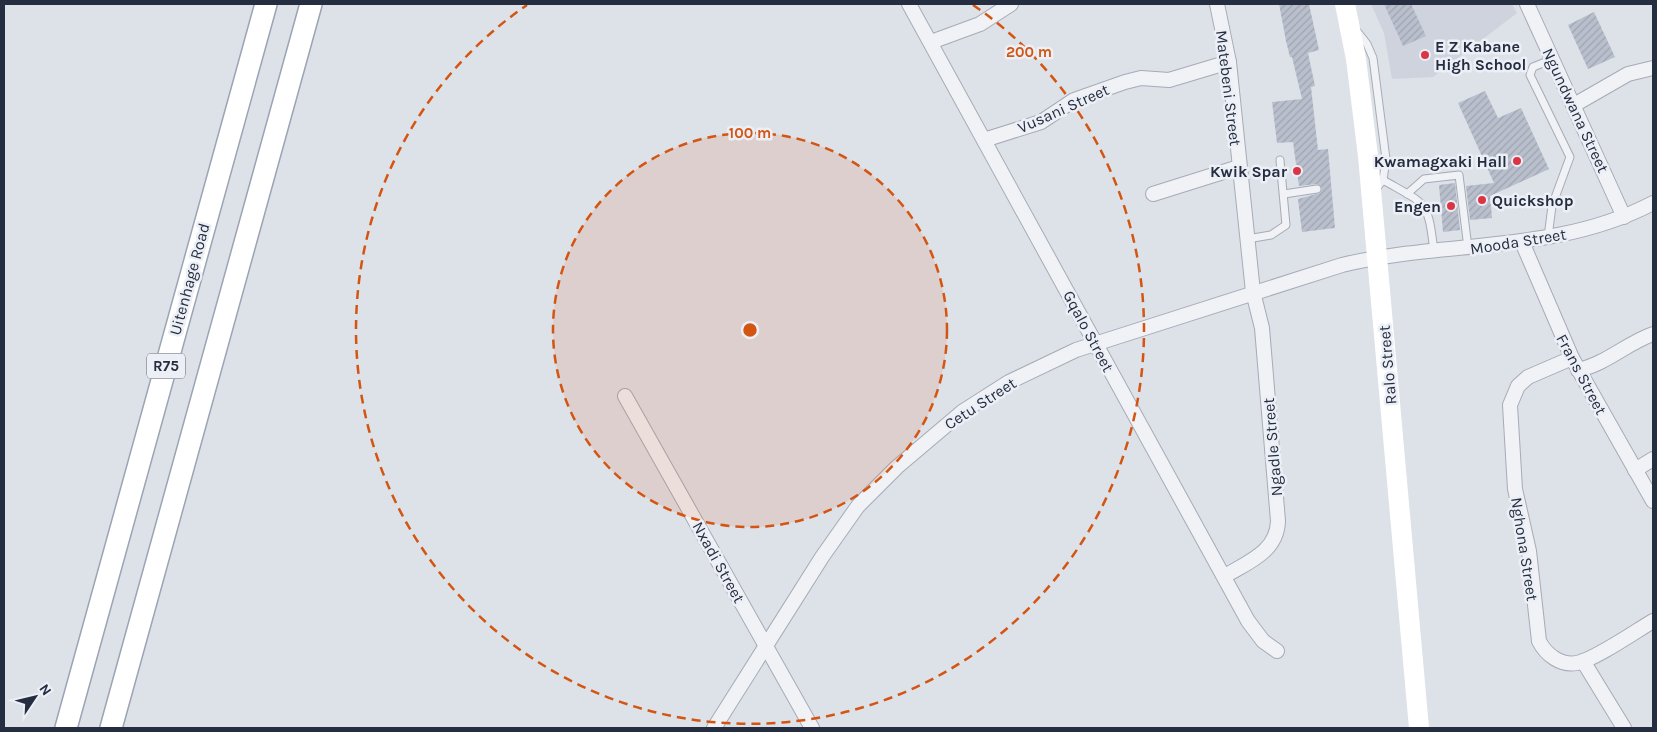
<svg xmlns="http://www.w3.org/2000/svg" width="1657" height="732" font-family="Karla,sans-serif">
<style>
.built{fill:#ced3de}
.building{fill:url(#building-hatch)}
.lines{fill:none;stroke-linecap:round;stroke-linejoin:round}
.lane-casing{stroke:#a6abb6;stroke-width:9}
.street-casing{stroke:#a6abb6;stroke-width:16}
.primary-casing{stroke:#9ba4b5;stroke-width:24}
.lane{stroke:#f0f2f6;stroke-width:7}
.street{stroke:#f0f2f6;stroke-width:14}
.secondary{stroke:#fff;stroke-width:20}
.primary{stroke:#fff;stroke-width:21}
.ring{fill:none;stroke:#d45511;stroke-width:2.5;stroke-dasharray:9 6}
.poi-dot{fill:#db3445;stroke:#ecf0f6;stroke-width:2}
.labels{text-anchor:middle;stroke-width:5;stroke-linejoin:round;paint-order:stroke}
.shield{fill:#ecf0f6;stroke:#616877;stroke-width:1}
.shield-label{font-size:15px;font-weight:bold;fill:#252d40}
.poi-label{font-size:16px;font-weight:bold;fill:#252d40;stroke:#ecf0f6;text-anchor:end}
.street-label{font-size:16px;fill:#252d40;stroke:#ecf0f6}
.centre{fill:#d45511;stroke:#ecf0f6;stroke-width:2.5}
.ring-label{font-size:15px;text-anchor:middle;font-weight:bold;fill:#d45511;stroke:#ecf0f6;stroke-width:5;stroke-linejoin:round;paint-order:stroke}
</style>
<defs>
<pattern id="building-hatch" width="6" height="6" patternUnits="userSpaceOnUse" patternTransform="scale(1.25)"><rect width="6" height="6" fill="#b9bfcc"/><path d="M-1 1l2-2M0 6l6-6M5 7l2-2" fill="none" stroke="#9fa4b0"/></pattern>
</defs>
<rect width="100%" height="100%" fill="#dde1e8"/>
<path class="built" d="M1371,4H1512L1517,13L1433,77L1392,79L1384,33Z"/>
<g class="building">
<path d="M1279,4H1309L1319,50L1308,53L1315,86L1311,87L1318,150L1328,149L1335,228L1302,232L1298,199L1320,193L1322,188L1317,184L1299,186L1293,142L1277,143L1272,102L1302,99L1292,57H1290L1286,41Z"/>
<path d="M1384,4H1411L1426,36L1403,46Z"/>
<path d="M1594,12L1615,57L1588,69L1568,25Z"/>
<path d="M1485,91L1498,118L1521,108L1549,169L1490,196L1492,218L1470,220L1466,186L1494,183L1458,103Z"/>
<path d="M1455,183L1460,230L1443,232L1439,185Z"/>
</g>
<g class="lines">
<g class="lane-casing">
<g id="lane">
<path d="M1356,30L1367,44L1373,58L1386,159L1383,180L1375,190"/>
<path d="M1383,180C1427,205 1428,200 1434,252"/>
<path d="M1284,194L1317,189"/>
<path d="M1407,194L1424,179L1459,175L1468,248"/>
<path d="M1548,237L1552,206L1570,157L1530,75L1533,67L1553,59"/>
<path d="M1247,239L1271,235L1286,225L1280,160"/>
</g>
</g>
<g class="street-casing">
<g id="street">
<path d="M909,4L1248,621L1263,641L1277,651"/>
<path d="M1217,4L1229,62L1253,292L1262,328L1278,521C1277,552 1248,562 1225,576"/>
<path d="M1527,4L1624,217"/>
<path d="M931,42L980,24L1011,4"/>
<path d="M1574,105L1628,74L1653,68"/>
<path d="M984,140L1041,122L1074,100L1125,82L1141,78L1169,80L1229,62"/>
<path d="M1153,194L1239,167"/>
<path d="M1522,242L1572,358L1653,501"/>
<path d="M1572,358L1528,377L1518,386L1510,405L1515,489L1529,551L1539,641C1546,655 1561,666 1577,663C1594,660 1636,631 1653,621"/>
<path d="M1578,370C1606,364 1627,343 1653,334"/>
<path d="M625,396L812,728"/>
<path d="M1635,470L1653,459"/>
<path d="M1583,661L1624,728"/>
<path d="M714,728L822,557L858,506L897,467L962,412L1009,382L1076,350L1342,265C1445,240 1556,254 1653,203"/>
</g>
</g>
<g class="primary-casing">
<g id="primary">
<path d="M66,728L266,4"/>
<path d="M111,728L311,4"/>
</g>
</g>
<use href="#lane" class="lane"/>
<use href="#street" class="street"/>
<path class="secondary" d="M1345,4L1356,59L1368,156L1419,728"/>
<use href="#primary" class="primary"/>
</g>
<circle cx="750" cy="330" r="197" fill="#d45511" fill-opacity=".12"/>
<g class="ring">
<circle cx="750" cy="330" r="197"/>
<path d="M973 5A394 394 0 1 1 527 5"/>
</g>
<g class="poi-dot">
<circle cx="1425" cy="55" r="5"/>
<circle cx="1517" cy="161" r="5"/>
<circle cx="1297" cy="171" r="5"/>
<circle cx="1482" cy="200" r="5"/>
<circle cx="1451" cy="206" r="5"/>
</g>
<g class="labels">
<rect class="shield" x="147" y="353.5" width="38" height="25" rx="4"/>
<g class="shield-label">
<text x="166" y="371">R75</text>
</g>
<g class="poi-label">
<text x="1435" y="52" text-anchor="start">E Z Kabane<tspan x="1435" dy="18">High School</tspan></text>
<text x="1507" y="167">Kwamagxaki Hall</text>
<text x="1287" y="177">Kwik Spar</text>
<text x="1492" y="206" text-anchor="start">Quickshop</text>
<text x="1441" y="212">Engen</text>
</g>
<g class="street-label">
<text transform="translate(1229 88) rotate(83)" y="6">Matebeni Street</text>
<text transform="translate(1063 108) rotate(-24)" y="6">Vusani Street</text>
<text transform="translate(1576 110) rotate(65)" y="6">Ngundwana Street</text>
<text transform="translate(1518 241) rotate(-9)" y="6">Mooda Street</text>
<text transform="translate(189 279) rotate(-75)" y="6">Uitenhage Road</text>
<text transform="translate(1089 331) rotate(62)" y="6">Gqalo Street</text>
<text transform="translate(1387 365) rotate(-95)" y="6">Ralo Street</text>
<text transform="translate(1582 374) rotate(62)" y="6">Frans Street</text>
<text transform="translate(980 403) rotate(-33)" y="6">Cetu Street</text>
<text transform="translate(1272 447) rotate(-95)" y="6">Ngadle Street</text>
<text transform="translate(1525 549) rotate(81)" y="6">Nghona Street</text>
<text transform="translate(719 562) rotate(61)" y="6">Nxadi Street</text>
</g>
</g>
<circle cx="750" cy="330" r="8" class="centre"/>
<g class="ring-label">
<text x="1029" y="57">200 m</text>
<text x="750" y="138">100 m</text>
</g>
<rect width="1657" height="732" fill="none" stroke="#252d40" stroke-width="10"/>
<g transform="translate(35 697) rotate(55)" stroke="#ecf0f6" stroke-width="4" paint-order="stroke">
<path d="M0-4L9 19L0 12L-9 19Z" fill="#252d40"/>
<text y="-8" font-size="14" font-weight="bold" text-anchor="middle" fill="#252d40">N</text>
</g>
</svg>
